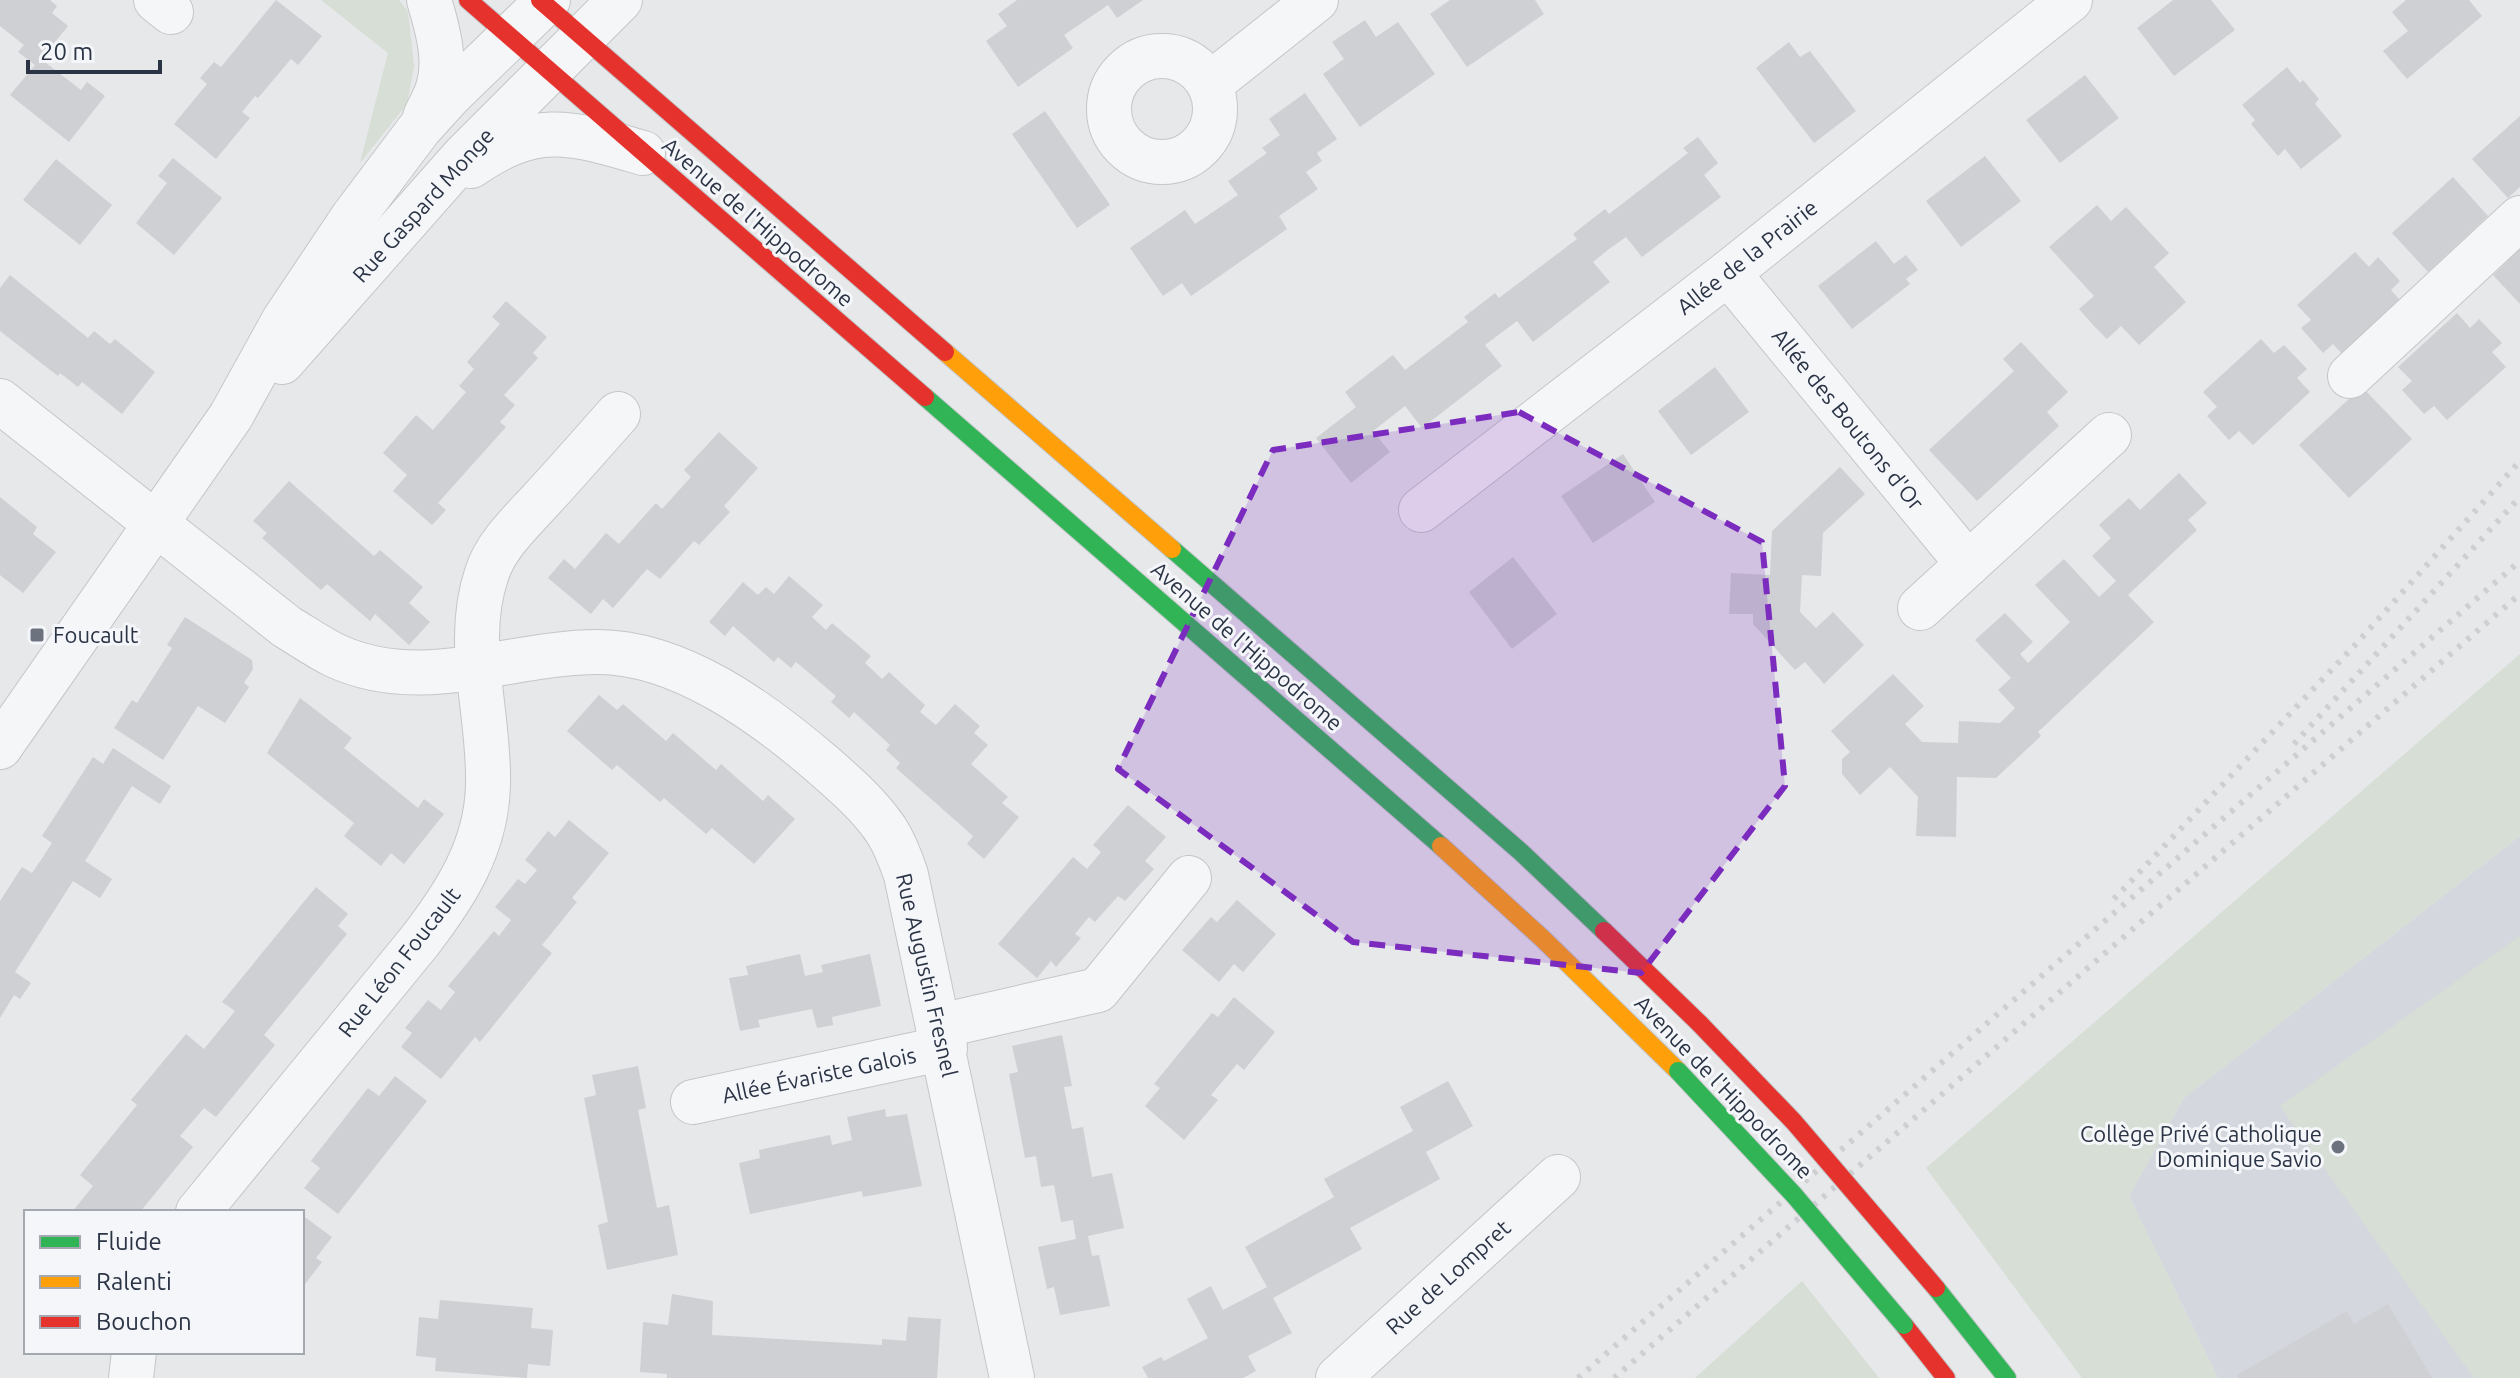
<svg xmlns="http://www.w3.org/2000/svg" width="2520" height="1378" font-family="Ubuntu,sans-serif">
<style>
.built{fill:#d4d7dd}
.green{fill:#d6ded6}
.building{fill:#ced0d3}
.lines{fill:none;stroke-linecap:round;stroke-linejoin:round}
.street-casing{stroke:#c4c6c8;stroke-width:46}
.fast-casing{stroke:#c2c5c8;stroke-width:20}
.slow-casing{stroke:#c2c5c8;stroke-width:20}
.jam-casing{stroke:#c2c5c8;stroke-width:20}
.street{stroke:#f5f6f7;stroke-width:44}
.fast{stroke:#30b455;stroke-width:18}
.slow{stroke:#ff9f0a;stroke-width:18}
.jam{stroke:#e5322d;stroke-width:18}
.rail{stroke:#cecfd2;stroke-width:6;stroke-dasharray:4 8;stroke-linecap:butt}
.fast-bridge-casing{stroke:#c2c5c8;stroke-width:20;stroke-linecap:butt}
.jam-bridge-casing{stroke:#c2c5c8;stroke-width:20;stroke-linecap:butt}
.fast-bridge{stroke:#30b455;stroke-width:18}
.jam-bridge{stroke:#e5322d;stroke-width:18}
.marked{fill:#7b2cbf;fill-opacity:0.2;stroke:#7b2cbf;stroke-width:6;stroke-dasharray:16 10;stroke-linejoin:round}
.poi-dot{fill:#6c737f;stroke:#f4f6f9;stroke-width:3}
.labels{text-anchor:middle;stroke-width:6;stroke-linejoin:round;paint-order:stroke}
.street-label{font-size:22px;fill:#2b3445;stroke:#f4f6f9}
.poi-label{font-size:22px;fill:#2b3445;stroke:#f4f6f9;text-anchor:start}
</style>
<rect width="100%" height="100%" fill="#e6e8ea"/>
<path class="built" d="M2520,836V1378H2218L2129,1196L2184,1098Z"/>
<g class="green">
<path d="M321,0H399L408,12L414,66L407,104L360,163L388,53Z"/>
<path d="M2520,654V836L2184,1098L2129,1196L2218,1378H2082L1926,1168Z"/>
<path d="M2520,936V1378H2474L2280,1106Z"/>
<path d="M1802,1281L1879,1378H1695Z"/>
</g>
<g class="building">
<path d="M0,0H50L57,6L52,13L68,26L41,59L81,90L87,82L105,96L69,142L10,95L35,65L18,52L24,45L0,26Z"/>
<path d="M276,0L322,36L298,65L291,59L258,98L255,96L242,112L250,118L216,159L174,124L207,84L200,78L214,62L221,67Z"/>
<path d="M1017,0H1143L1117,18L1108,5L1064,35L1073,48L1018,87L986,41L1007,26L998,14Z"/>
<path d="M1450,0H1535L1544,14L1467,67L1430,14Z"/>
<path d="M2173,0H2211L2235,30L2174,76L2137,28Z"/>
<path d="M2406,0H2469L2482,16L2407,79L2383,51L2408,31L2392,12Z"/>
<path d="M1365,20L1376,37L1398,22L1435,74L1360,127L1323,74L1344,59L1332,42Z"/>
<path d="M1789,42L1800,57L1810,51L1856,111L1814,143L1756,68Z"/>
<path d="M2287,67L2300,83L2303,80L2319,99L2315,104L2342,136L2301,169L2285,149L2278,156L2251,124L2255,120L2242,105Z"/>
<path d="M2085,75L2119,118L2060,163L2026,120Z"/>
<path d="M1305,93L1337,139L1317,153L1322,161L1306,172L1318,189L1279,216L1287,229L1247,257L1191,296L1182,283L1163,296L1130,248L1185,210L1195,224L1238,195L1228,181L1267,153L1262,148L1280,135L1269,119Z"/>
<path d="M1045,111L1110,205L1077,228L1012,134Z"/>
<path d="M2520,116V187L2508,198L2472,159Z"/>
<path d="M1698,137L1718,163L1704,175L1721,197L1642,257L1626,237L1609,249L1593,262L1610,282L1533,342L1517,321L1485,345L1502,366L1422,428L1405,406L1373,431L1390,452L1351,483L1316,438L1356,407L1345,392L1393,355L1405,370L1468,322L1464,317L1495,293L1499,298L1577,239L1573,234L1605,209L1609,214L1688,153L1683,148Z"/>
<path d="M1985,156L2021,201L1961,247L1926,201Z"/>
<path d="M173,158L222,198L174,255L136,223L167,183L158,176Z"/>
<path d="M56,159L112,205L80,245L23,200Z"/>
<path d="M2453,177L2488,216L2428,272L2392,233Z"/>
<path d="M2097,205L2111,221L2126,207L2169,253L2154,267L2186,302L2139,345L2121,326L2107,339L2093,325L2079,309L2094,296L2049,247Z"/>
<path d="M2520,232V304L2493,275L2508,261L2499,251Z"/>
<path d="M1876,241L1894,264L1906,255L1918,270L1906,279L1910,284L1852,329L1818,286Z"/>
<path d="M2355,252L2369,267L2378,257L2400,281L2391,290L2404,305L2347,359L2333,344L2323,353L2301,328L2311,320L2297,305Z"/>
<path d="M10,275L88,338L94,331L110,344L115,339L155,372L122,414L82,382L78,387L60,373L58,376L0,331V288Z"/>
<path d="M506,301L547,337L533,353L538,358L504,395L515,405L500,422L506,427L438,503L446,510L432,525L393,491L407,475L383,453L416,415L433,430L466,392L459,386L474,369L467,362L500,324L492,317Z"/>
<path d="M2457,313L2470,328L2479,319L2502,343L2492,352L2506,367L2447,420L2434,406L2424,414L2402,390L2412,381L2398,367Z"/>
<path d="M2261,339L2274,353L2284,345L2307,369L2297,378L2310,392L2253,445L2239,431L2229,440L2207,416L2217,407L2203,392Z"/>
<path d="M2021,342L2068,392L2047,412L2059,426L1977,501L1929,450L2014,371L2003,359Z"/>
<path d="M1715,367L1749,412L1691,455L1658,411Z"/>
<path d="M2362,387L2412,439L2349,498L2299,445Z"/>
<path d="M719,432L758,468L724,506L730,512L699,545L694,541L660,579L647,569L613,608L603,599L591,614L548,578L564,559L575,569L606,533L619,544L656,503L662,509L691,477L684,470Z"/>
<path d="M1623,454L1655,502L1593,543L1561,496Z"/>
<path d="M1840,467L1865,494L1823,533L1821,576L1802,575L1800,612L1816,628L1833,612L1864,645L1824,684L1805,662L1795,670L1753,624V614H1729L1731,573L1770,575L1772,531Z"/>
<path d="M2179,473L2207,503L2188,520L2197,530L2128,595L2154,622L2038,732L2041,736L1996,778L1957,777L1956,837L1916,836L1918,797L1890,767L1860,795L1842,774V759L1850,752L1831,731L1893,674L1924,706L1905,724L1922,742L1958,743L1959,721L2000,723L2015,708L1998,690L2011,678L1975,640L2005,613L2033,642L2020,654L2028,663L2070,622L2035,585L2064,559L2099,597L2116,581L2092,556L2111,538L2099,525L2129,498L2140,510Z"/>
<path d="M289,481L374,556L380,550L423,587L409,603L430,622L409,645L375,614L370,621L327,584L321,590L262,538L267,533L253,521Z"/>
<path d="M0,497L37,527L33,534L56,552L23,593L0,575Z"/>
<path d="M1513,557L1557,614L1512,649L1469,592Z"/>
<path d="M789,576L823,605L812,617L826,630L832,623L871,656L865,663L882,679L889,672L925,705L920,712L936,725L955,704L980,726L974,733L988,745L971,764L1008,797L1002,803L1019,817L984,859L967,844L973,836L896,768L900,763L886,750L890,745L854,712L849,718L831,702L836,696L808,672L796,662L791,668L778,657L774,662L733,626L725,636L709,622L743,582L758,595L766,587L774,594Z"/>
<path d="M185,617L252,660L253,669L244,683L249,687L225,723L198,706L163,760L114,728L132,700L137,703L172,648L167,645Z"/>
<path d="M599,695L617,710L623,704L666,741L673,733L716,770L721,764L763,801L768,795L795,819L754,864L712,828L706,834L664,798L660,802L617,765L612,770L567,731Z"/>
<path d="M300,698L352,738L344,748L418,808L424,799L444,814L404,864L391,853L381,866L344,836L354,823L267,753Z"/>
<path d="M113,748L171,786L160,804L132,786L85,861L112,879L100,898L73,881L15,972L31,983L20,999L14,995L0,1018V901L22,867L32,873L41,860L52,843L42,836L93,757L103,764Z"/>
<path d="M1128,805L1166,837L1145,861L1154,869L1125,901L1118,896L1095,922L1089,917L1075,934L1081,938L1056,967L1051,961L1037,978L998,944L1073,857L1087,869L1101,852L1093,845Z"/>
<path d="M569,820L609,853L572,898L577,902L542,945L552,953L480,1042L475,1037L441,1079L401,1047L412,1033L405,1028L428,1000L441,1010L455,992L448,986L494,931L499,936L511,920L495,907L518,879L525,884L537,870L525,860L548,831L555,837Z"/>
<path d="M316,887L348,914L338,926L347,934L264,1035L275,1045L216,1117L204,1108L180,1136L193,1147L140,1212H72L93,1186L80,1175L137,1105L131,1100L186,1034L204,1049L235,1011L222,1002Z"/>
<path d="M1237,900L1276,934L1243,972L1234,964L1219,982L1182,950L1211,917L1217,922Z"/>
<path d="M800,954L805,976L823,972L821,965L870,954L881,1006L832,1017L833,1025L817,1028L812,1009L758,1020L760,1027L740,1031L729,978L748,975L746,966Z"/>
<path d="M1234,997L1275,1032L1244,1070L1237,1064L1211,1095L1218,1100L1184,1140L1145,1106L1160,1088L1154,1084L1167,1068L1212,1013L1218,1017Z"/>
<path d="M1062,1035L1072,1086L1064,1087L1072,1129L1083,1127L1092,1177L1112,1173L1124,1228L1088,1236L1092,1256L1099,1255L1110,1306L1060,1315L1054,1287L1047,1289L1038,1247L1076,1239L1073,1220L1061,1222L1054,1185L1041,1187L1036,1156L1025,1158L1009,1074L1018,1072L1012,1046Z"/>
<path d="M638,1066L646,1108L638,1110L657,1208L669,1205L678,1255L607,1270L598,1225L608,1222L584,1098L596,1095L592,1075Z"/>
<path d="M395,1076L427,1101L338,1214L304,1188L320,1168L311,1161L368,1088L379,1096Z"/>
<path d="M1448,1081L1473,1126L1426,1152L1440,1179L1350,1228L1362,1249L1273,1298L1292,1333L1248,1356L1256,1371L1243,1378H1148L1142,1367L1161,1357L1164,1361L1208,1338L1187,1299L1211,1286L1223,1310L1267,1287L1245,1247L1334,1197L1324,1179L1413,1131L1400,1107Z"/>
<path d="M885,1109L886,1117L907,1114L922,1186L863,1197L862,1191L750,1214L739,1163L760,1158L759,1150L830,1135L832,1145L852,1140L847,1117Z"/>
<path d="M302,1215L332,1237L316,1258L322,1262L302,1288Z"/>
<path d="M672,1294L713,1301L712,1335L882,1345V1339L906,1341L908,1317L941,1319L937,1378H667V1374L640,1372L643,1322L668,1325Z"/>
<path d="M440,1300L533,1308L531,1328L553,1330L550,1366L528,1364L527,1378L435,1371L436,1358L416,1356L419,1317L438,1319Z"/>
<path d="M2388,1304L2432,1378H2239L2237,1375L2347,1311L2354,1324Z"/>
</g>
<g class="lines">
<g class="street-casing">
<g id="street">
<path d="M156,0L171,12"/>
<circle cx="1162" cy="109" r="53"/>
<path d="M1210,84L1316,0"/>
<path d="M425,117C429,108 435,98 438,88C447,60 437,27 429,0"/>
<path d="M471,166C538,120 570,132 643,153"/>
<path d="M1728,273L1968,564L2109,435"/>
<path d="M282,362L464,156L620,0"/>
<path d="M2350,376L2520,218"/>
<path d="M0,401L287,627C302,636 318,647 334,655C421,696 509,652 598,652C680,652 764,714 823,765C846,785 869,805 886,830C895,844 901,860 906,875L1012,1378"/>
<path d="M1421,510L1728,273L2070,0"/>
<path d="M1920,608L1968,564"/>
<path d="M0,747L231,416L284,320L353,217L420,128L450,95L548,0"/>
<path d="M940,1026L1098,990L1189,878"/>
<path d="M693,1102L945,1048"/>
<path d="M198,1212L419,942C456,894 487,846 488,784C490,714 463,642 487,573C496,545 521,522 541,500C567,472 592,443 618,414"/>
<path d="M131,1378L134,1352"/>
<path d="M1338,1378L1558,1177"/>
</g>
</g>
<g class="fast-casing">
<g id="fast">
<path d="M925,397L1441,846"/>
<path d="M1172,549L1522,853L1604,931"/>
<path d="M1936,1288L2007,1378"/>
</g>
</g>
<g class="slow-casing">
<g id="slow">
<path d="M945,352L1172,549"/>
<path d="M1441,846L1543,939L1678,1071"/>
</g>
</g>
<g class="jam-casing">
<g id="jam">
<path d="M468,0L925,397"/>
<path d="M540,0L945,352"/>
<path d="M1604,931L1700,1024"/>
<path d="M1904,1325L1946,1378"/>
</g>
</g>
<use href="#street" class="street"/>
<use href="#fast" class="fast"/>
<use href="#slow" class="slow"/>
<use href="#jam" class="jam"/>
<g class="rail">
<path d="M2294,744L2520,497"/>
<path d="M2114,899L2356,644L2520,461"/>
<path d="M1578,1378L2520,561"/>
<path d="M1614,1378L2520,594"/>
</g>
<g class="fast-bridge-casing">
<path id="fast-bridge" d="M1678,1071L1794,1195L1904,1325"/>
</g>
<g class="jam-bridge-casing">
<path id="jam-bridge" d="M1700,1024L1794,1122L1936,1288"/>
</g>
<use href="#fast-bridge" class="fast-bridge"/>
<use href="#jam-bridge" class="jam-bridge"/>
</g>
<path class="marked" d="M1519,412L1762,542L1785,786L1641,973L1353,942L1118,769L1273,450Z"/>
<g class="poi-dot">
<rect x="29" y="627" width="16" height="16" rx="4"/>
<circle cx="2338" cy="1147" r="8"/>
</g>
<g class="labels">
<g class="street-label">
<text transform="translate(423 205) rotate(-48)" y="8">Rue Gaspard Monge</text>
<text transform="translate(758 222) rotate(41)" y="8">Avenue de l'Hippodrome</text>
<text transform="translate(1747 257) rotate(-38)" y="8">Allée de la Prairie</text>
<text transform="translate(1848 419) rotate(51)" y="8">Allée des Boutons d'Or</text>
<text transform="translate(1247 646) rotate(41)" y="8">Avenue de l'Hippodrome</text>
<text transform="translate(399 962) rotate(-52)" y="8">Rue Léon Foucault</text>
<text transform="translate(927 975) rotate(77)" y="8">Rue Augustin Fresnel</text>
<text transform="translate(819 1075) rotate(-12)" y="8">Allée Évariste Galois</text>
<text transform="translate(1724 1087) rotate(46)" y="8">Avenue de l'Hippodrome</text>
<text transform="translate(1448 1277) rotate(-42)" y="8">Rue de Lompret</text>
</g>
<g class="poi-label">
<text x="53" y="643">Foucault</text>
<text x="2322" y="1142" text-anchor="end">Collège Privé Catholique<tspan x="2322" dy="25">Dominique Savio</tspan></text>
</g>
</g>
<rect x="24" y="1210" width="280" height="144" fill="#f4f6f9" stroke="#a4a8b1" stroke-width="2"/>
<rect x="40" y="1236" width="40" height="12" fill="#30b455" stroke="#a4a8b1" stroke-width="2"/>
<text x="96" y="1250" font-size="24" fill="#2b3445">Fluide</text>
<rect x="40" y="1276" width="40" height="12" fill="#ff9f0a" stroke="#a4a8b1" stroke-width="2"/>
<text x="96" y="1290" font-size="24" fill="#2b3445">Ralenti</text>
<rect x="40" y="1316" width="40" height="12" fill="#e5322d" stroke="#a4a8b1" stroke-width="2"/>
<text x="96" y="1330" font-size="24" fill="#2b3445">Bouchon</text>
<path d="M28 60v12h132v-12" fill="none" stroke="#2b3445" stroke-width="4"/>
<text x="40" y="60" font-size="24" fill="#2b3445" stroke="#f4f6f9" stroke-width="6" paint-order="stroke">20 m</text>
</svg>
